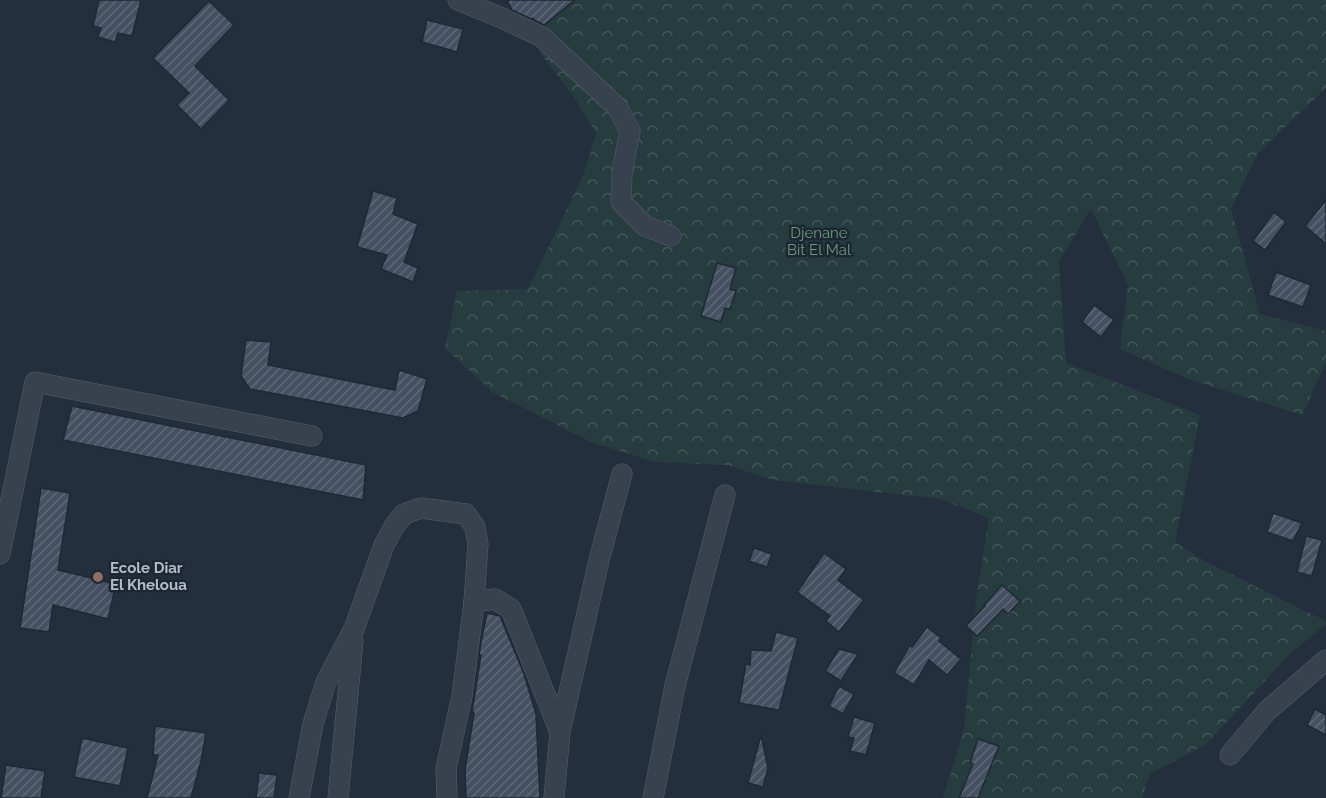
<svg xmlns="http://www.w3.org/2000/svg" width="1326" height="798" font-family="Raleway,sans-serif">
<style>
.forest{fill:url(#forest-crowns)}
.building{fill:url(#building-hatch);stroke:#1f2835;stroke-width:1.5}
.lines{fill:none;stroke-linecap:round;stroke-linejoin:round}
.minor-casing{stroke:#565f6c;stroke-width:21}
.minor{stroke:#38414e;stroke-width:20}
.education-dot{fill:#8d6e63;stroke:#1d2633;stroke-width:2}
.labels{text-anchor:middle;stroke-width:5;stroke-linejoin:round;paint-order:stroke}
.park-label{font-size:15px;fill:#6b9a76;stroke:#1d2633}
.poi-label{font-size:15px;font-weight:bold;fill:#b4bcc9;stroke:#1d2633;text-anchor:start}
</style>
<defs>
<pattern id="forest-crowns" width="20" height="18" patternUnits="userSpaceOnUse" patternTransform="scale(1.5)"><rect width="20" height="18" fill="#263c3f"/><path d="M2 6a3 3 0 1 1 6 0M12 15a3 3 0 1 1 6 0" fill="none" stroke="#435659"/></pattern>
<pattern id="building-hatch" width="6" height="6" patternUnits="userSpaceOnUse" patternTransform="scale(1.5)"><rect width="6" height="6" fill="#455162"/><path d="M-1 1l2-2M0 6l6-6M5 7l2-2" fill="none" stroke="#5d6877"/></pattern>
</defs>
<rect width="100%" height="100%" fill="#242f3e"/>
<path class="forest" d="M562,0H1326V88L1258,153L1231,209L1260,314L1326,331V363L1302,415L1191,380L1120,349L1128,285L1091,209L1059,262L1066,363L1200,415L1175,542L1208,563L1326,621V624L1289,655L1205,745L1150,774L1142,798H943L964,729L976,600L989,518L940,499L772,480L728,465L655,462L591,442L492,392L445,348L457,291L528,289L583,176L596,133L574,97L539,52L548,14Z"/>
<g class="building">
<path d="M99,0H141L132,36L118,33L115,42L98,37L101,28L93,26Z"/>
<path d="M507,0H575L544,25L534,20L533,18L531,19L512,10Z"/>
<path d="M209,1L234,25L195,66L229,100L201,129L177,105L189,93L153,58Z"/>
<path d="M427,20L463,29L457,52L422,42Z"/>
<path d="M373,191L397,198L393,214L418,224L404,262L418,268L413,282L381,269L387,255L357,247Z"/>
<path d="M1326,200V244L1305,226Z"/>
<path d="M1274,212L1286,222L1265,250L1253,241Z"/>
<path d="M717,263L736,268L730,289L736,291L730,309L725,308L721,322L701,316Z"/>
<path d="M1276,272L1311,285L1303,307L1268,295Z"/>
<path d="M1094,305L1114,320L1101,337L1082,322Z"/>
<path d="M246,340L271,342L268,365L395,390L399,370L427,379L418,411L403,418L250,389L241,376Z"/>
<path d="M72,406L366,465L363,500L63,440Z"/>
<path d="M41,488L70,493L58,570L116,584L108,619L53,605L49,632L20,628Z"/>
<path d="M1273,513L1302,523L1293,541L1267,532Z"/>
<path d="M1306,536L1322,540L1312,576L1297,572Z"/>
<path d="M754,548L772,554L767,567L749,561Z"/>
<path d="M824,553L846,569L838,580L864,600L839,632L826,621L830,616L797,592Z"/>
<path d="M1002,585L1020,601L1008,614L1003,609L977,636L966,626L985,606L984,605Z"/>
<path d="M487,613L500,616L524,674L536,714L540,798H466L465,770L474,713L472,712L481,655H479L482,637Z"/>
<path d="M927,627L941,638L939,641L961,659L947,675L929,660L914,685L894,673L910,645L912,647Z"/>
<path d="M776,632L798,638L779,710L739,703L746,664L750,665L751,650L771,651Z"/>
<path d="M839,649L858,654L841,681L825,671Z"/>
<path d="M839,686L854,694L843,714L829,706Z"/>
<path d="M1315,709L1326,715V735L1307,725Z"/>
<path d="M854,717L875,723L866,755L850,751L854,738L848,737Z"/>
<path d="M155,726L206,733L201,761L191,798H147L158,755H153Z"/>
<path d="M761,735L768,768L763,787L748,783Z"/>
<path d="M82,738L128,748L120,786L74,777Z"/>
<path d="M978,739L999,746L978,798H959L973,764L970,763Z"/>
<path d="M6,765L45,771L41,798H1Z"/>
<path d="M259,773L277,775L274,798H256Z"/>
</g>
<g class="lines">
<g class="minor-casing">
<g id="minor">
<path d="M458,0L502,18L542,37L618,108L630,131L622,172L621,202L645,226L671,236"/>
<path d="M0,554L35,382L312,436"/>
<path d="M560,732L599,560L622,474"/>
<path d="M1230,755L1267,711L1326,660"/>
<path d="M299,798L313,724L326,682L354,629L384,545L395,525L404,514L421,508L466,514L475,527L478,544L474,602"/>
<path d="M338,798L353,641"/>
<path d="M447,798L446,768L462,696L474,602L495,599L511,609L560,732L554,798"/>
<path d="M653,798L675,686L725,495"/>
</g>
</g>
<use href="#minor" class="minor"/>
</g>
<circle class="education-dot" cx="98" cy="577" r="6"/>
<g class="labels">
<g class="park-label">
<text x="819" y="238">Djenane<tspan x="819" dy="17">Bit El Mal</tspan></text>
</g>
<g class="poi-label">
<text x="110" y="573">Ecole Diar<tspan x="110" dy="17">El Kheloua</tspan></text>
</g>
</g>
</svg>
